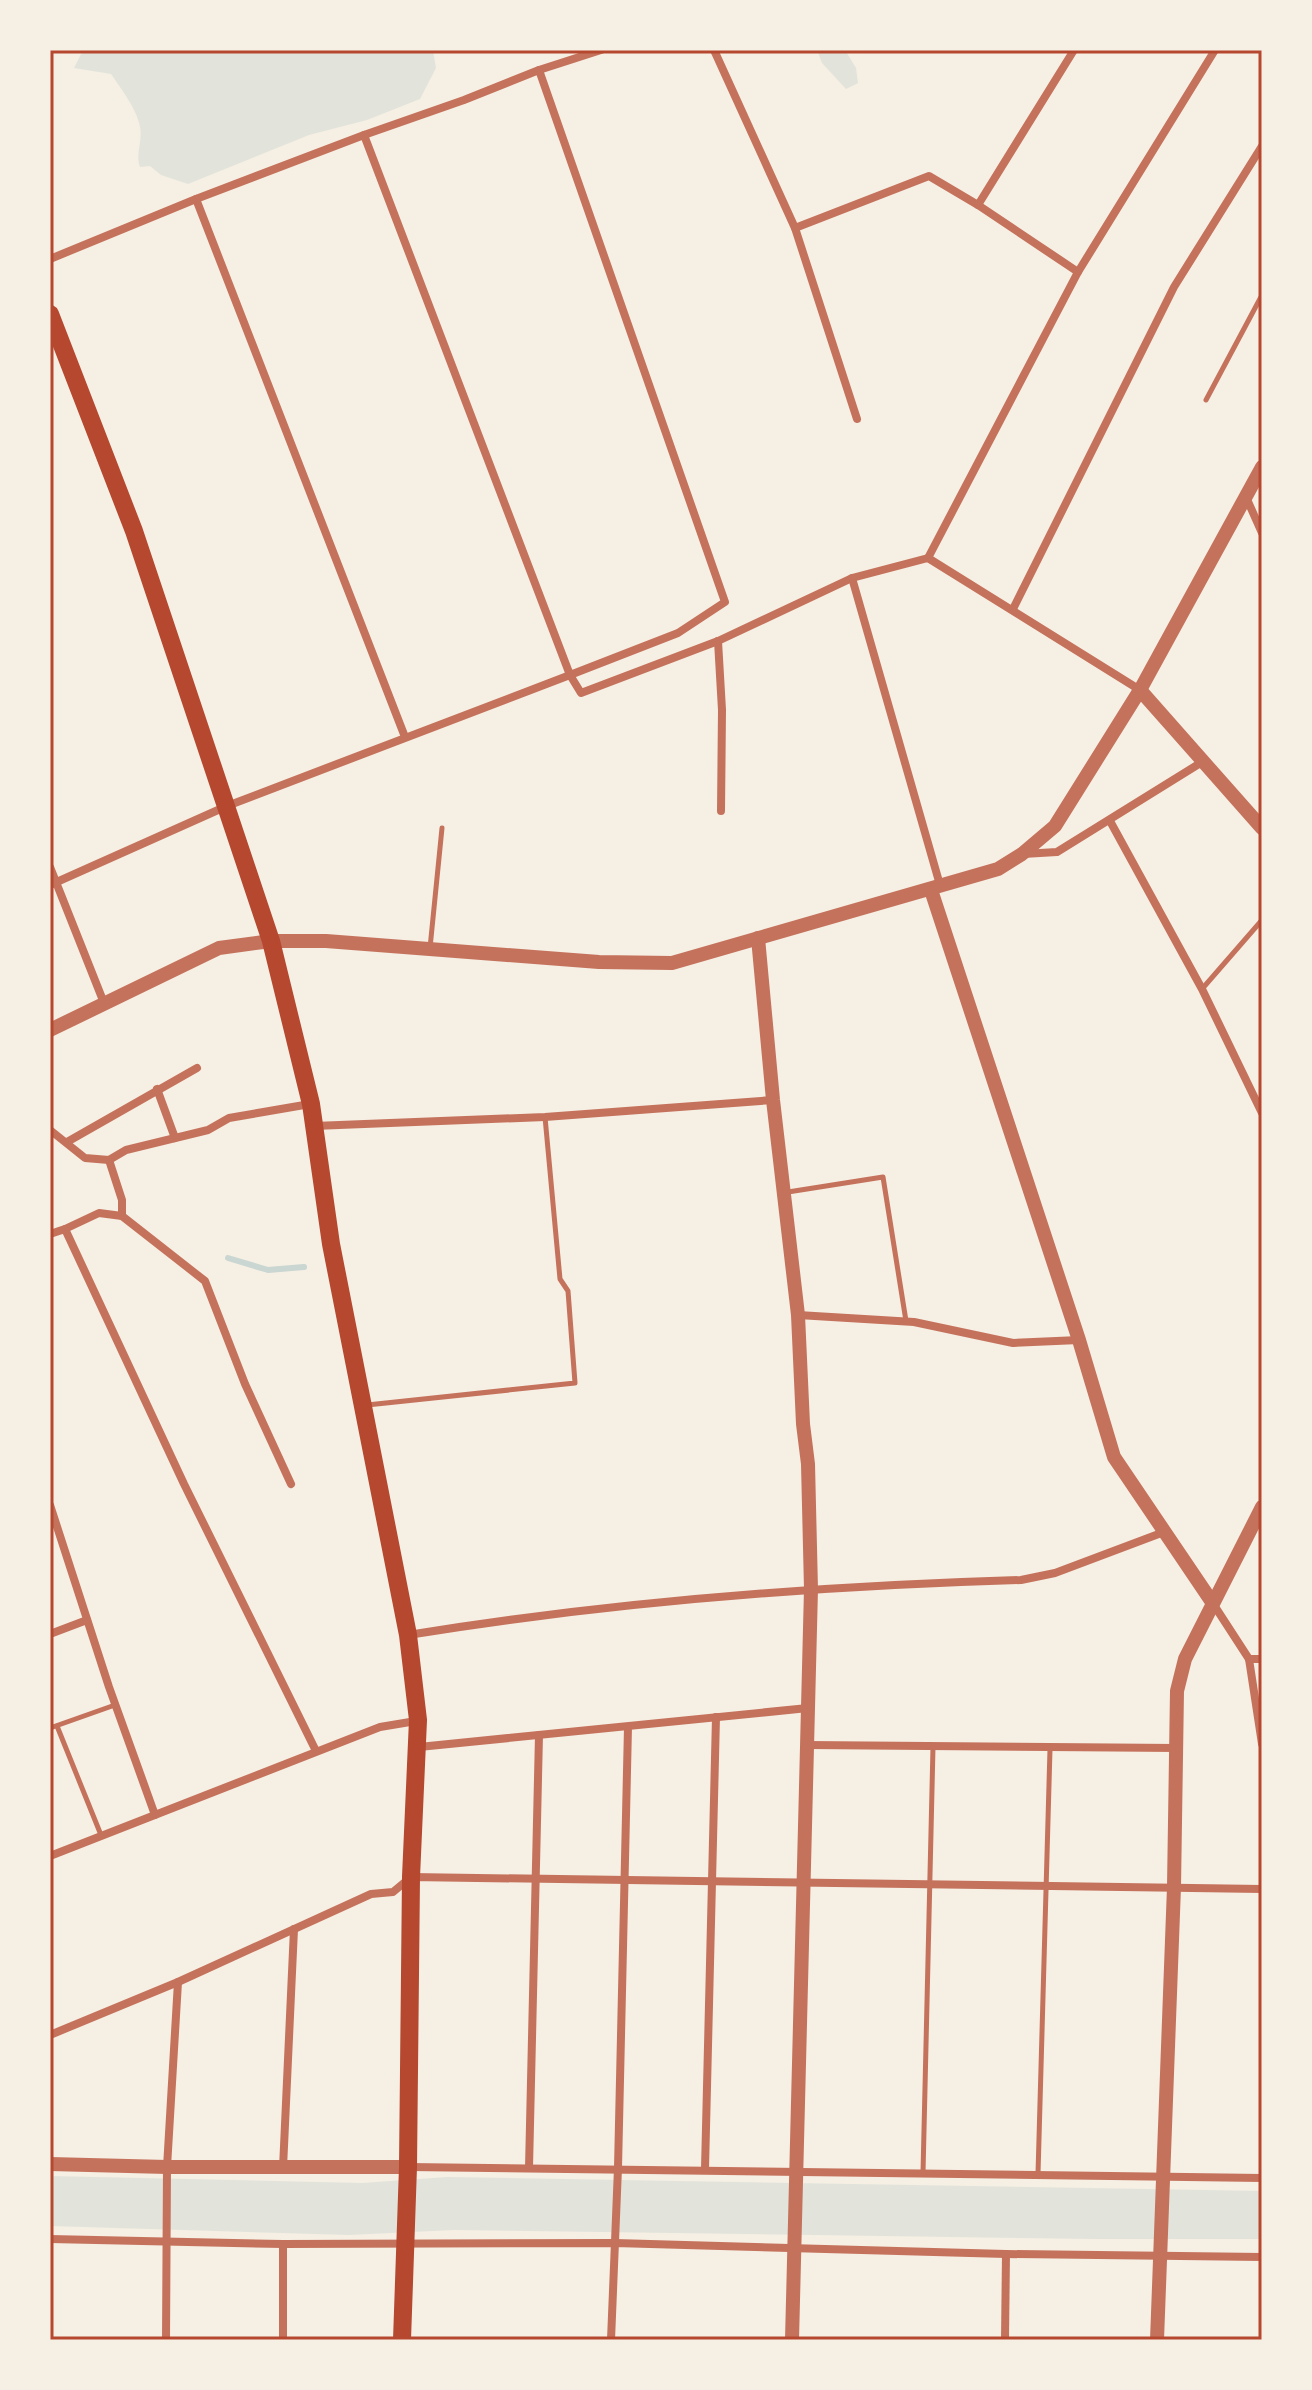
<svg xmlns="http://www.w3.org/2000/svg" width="1312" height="2390" font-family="'Noto Sans',sans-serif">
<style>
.green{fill:#e2e4dc}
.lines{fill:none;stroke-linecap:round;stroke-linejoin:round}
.stream{stroke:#c9d6d2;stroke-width:6}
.service{stroke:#c5725c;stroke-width:5}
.minor{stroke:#c5725c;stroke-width:8}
.tertiary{stroke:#c5725c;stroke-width:14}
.trunk{stroke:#b5482f;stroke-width:18}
.neatline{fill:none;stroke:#b5482f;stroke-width:3}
</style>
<rect width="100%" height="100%" fill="#f6efe4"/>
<g class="green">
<path d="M92,50H433L436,68L420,99L367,120L309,135L188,184L161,175L150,166L140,167C135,154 143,141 140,127C137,109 121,89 111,74L74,68L81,54Z"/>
<path d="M817,50H845L856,68L858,83L846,89L822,63Z"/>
<path d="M50,2176L362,2183L447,2177L1262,2191V2239H1093L454,2230L349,2235L50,2226Z"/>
</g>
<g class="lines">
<path class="stream" d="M228,1258L268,1270L304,1267"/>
<g class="service">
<path d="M1206,400L1262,295"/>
<path d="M430,948L442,828"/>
<path d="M1202,989L1262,920"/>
<path d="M788,1192L883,1177L906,1321"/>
<path d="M367,1405L575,1383L568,1291L560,1279L545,1117"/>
<path d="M57,1726L101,1835"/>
<path d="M50,1728L115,1705"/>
<path d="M923,2173L933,1747"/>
<path d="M1038,2174L1050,1749"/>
</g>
<g class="minor">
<path d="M714,50L795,228L857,419"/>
<path d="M364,135L570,675L678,633L725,602L539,70"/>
<path d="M196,199L405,737"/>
<path d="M978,205L1074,50"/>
<path d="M795,228L929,176L978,205L1078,272"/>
<path d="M50,259L196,199L364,135L464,100L539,70L601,50"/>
<path d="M1246,497L1262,533"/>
<path d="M928,558L1078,272L1215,50"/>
<path d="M852,578L940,885"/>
<path d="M1013,609L1174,287L1262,146"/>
<path d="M718,641L722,710L721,811"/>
<path d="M1110,821L1202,989L1262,1113"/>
<path d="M1023,854L1057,852L1202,762"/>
<path d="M50,867L104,1003"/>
<path d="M50,885L227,806L570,675L581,693L718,641L852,578L928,558L1140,690"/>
<path d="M157,1089L175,1138"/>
<path d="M314,1126L545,1117L773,1100"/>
<path d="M50,1130L85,1158L109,1160L126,1150L208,1130L229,1118L310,1104"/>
<path d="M67,1142L197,1068"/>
<path d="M109,1160L122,1200V1216"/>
<path d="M65,1229L99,1213L122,1216L205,1281L245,1384L291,1484"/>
<path d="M50,1234L65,1229L184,1484L316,1751"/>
<path d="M798,1315L914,1322L1013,1343L1079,1340"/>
<path d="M50,1505L109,1687L155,1815"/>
<path d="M1212,1602L1249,1659L1262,1744"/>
<path d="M50,1634L87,1620"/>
<path d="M408,1635C611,1602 816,1586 1021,1580L1055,1573L1164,1532"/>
<path d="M1249,1659H1262"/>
<path d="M807,1745L1177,1748"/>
<path d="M419,1747L808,1708"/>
<path d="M50,1856L380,1727L416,1721"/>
<path d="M50,2035L178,1982L371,1894L393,1892L411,1877L1262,1889"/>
<path d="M408,2167L1262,2178"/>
<path d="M283,2168L294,1929"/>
<path d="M529,2168L539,1735"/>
<path d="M705,2169L716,1717"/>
<path d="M50,2239L283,2244L615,2243L1006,2254L1262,2257"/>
<path d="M283,2244V2340"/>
<path d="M166,2340L167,2167L178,1982"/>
<path d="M611,2340L618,2168L628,1727"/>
<path d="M1005,2340L1006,2254"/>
</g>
<g class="tertiary">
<path d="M1140,690L1262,828"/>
<path d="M931,890L1079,1340L1114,1457L1212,1602"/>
<path d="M758,938L773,1100L798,1315L803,1424L808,1464L811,1589L792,2340"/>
<path d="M50,1030L219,948L271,941H326L599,962L672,963L998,869L1022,854L1055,826L1140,690L1262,467"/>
<path d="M50,2164L167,2167H408"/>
<path d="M1157,2340L1174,1887L1177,1691L1185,1659L1262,1507"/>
</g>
<path class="trunk" d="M50,314L134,531L271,941L311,1104L331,1244L408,1635L418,1720L411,1877L408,2167L402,2340"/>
</g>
<rect width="1312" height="2390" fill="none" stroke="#f6efe4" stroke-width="104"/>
<rect x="52" y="52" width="1208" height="2286" class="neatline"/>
</svg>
